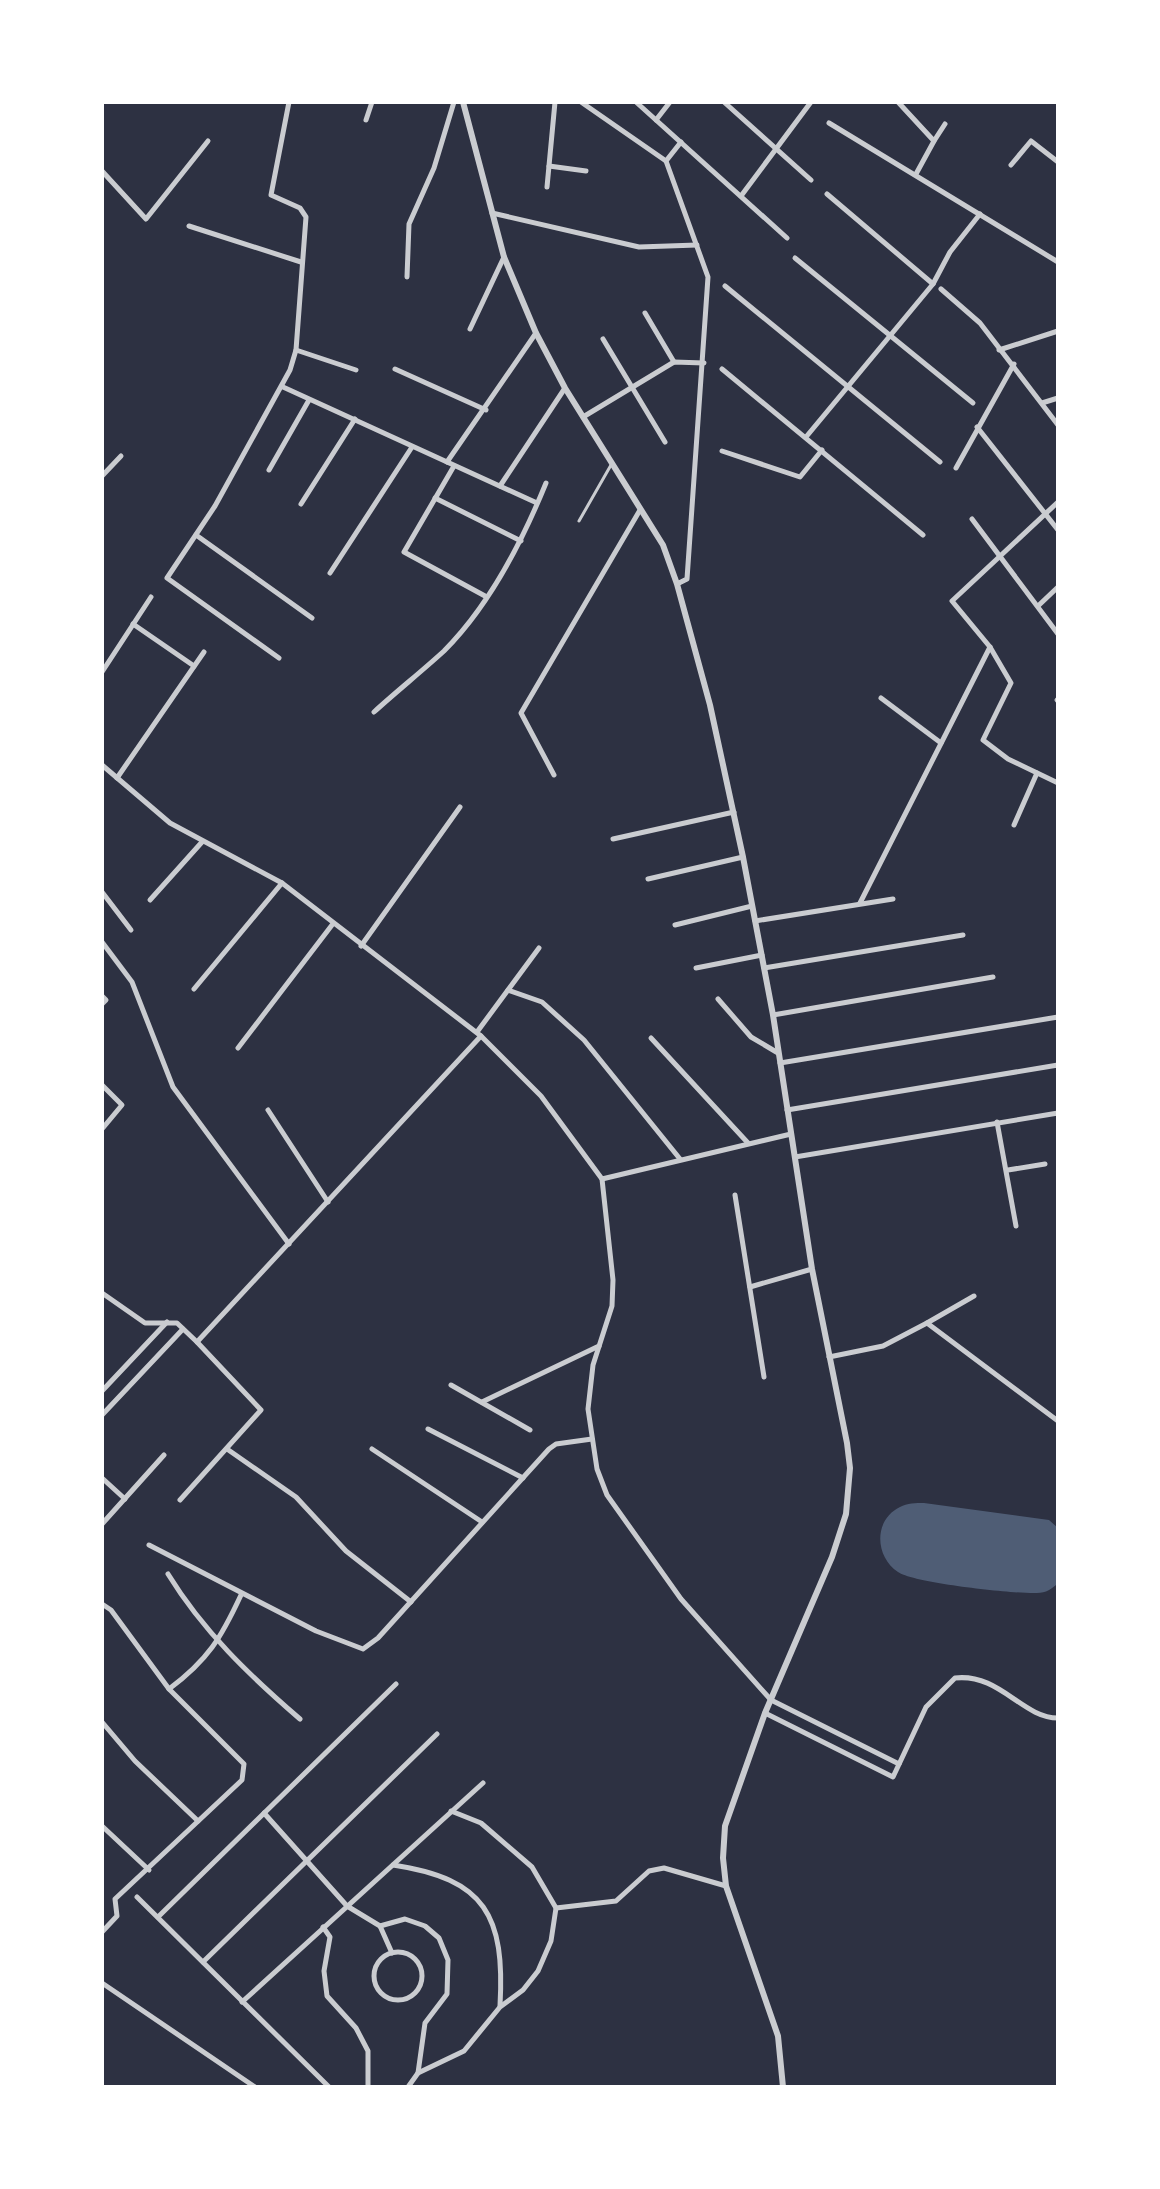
<svg xmlns="http://www.w3.org/2000/svg" width="1160" height="2189" font-family="'Space Grotesk',sans-serif">
<style>
.water{fill:#4f5d75}
.lines{fill:none;stroke-linecap:round;stroke-linejoin:round}
.service{stroke:#caccd0;stroke-width:3}
.minor{stroke:#caccd0;stroke-width:5}
.tertiary{stroke:#caccd0;stroke-width:6}
</style>
<rect width="100%" height="100%" fill="#2d3142"/>
<path class="water" d="M924,1503L1049,1520L1058,1528V1583C1052,1589 1046,1593 1037,1593C1015,1594 913,1583 898,1572C875,1557 873,1520 900,1507C907,1503 916,1503 924,1503Z"/>
<g class="lines">
<path class="service" d="M579,521L611,465"/>
<g class="minor">
<path d="M581,102L666,161"/>
<path d="M636,102L787,238"/>
<path d="M724,102L811,180"/>
<path d="M898,102L934,141L916,174"/>
<path d="M366,120L372,102"/>
<path d="M656,120L670,102"/>
<path d="M829,123L1058,262"/>
<path d="M934,141L945,124"/>
<path d="M1011,165L1031,141L1058,162"/>
<path d="M549,166L586,171"/>
<path d="M102,171L146,219L208,141"/>
<path d="M547,187L555,102"/>
<path d="M827,194L933,284"/>
<path d="M741,196L811,102"/>
<path d="M492,213L639,247L697,245"/>
<path d="M189,226L301,262"/>
<path d="M795,258L973,403"/>
<path d="M407,277L409,224L434,168L454,102"/>
<path d="M725,286L940,462"/>
<path d="M941,289L980,323L1058,425"/>
<path d="M645,313L674,362"/>
<path d="M470,329L504,257"/>
<path d="M603,339L665,442"/>
<path d="M296,350L356,370"/>
<path d="M999,350L1058,331"/>
<path d="M395,369L486,410"/>
<path d="M722,369L923,535"/>
<path d="M283,387L537,503"/>
<path d="M1042,403L1058,398"/>
<path d="M583,417L674,362L704,363"/>
<path d="M977,427L1058,530"/>
<path d="M806,437L933,284L950,252L980,214"/>
<path d="M722,451L800,477L822,450"/>
<path d="M447,462L536,333"/>
<path d="M454,466L404,552L485,596"/>
<path d="M956,468L1014,364"/>
<path d="M269,470L309,400"/>
<path d="M102,476L121,456"/>
<path d="M500,486L565,388"/>
<path d="M435,498L521,541"/>
<path d="M1058,502L952,601L990,647L1011,683L983,740L1008,759L1058,783"/>
<path d="M301,504L355,419"/>
<path d="M972,519L1058,634"/>
<path d="M196,535L312,618"/>
<path d="M330,573L412,447"/>
<path d="M677,584L687,579L708,277L666,161L681,142"/>
<path d="M1038,606L1058,587"/>
<path d="M133,624L194,666"/>
<path d="M279,658L167,578L215,506L290,370L296,350L306,217L300,208L271,195L289,102"/>
<path d="M102,672L151,597"/>
<path d="M881,698L941,743"/>
<path d="M1057,700L1058,701"/>
<path d="M374,712C397,691 421,672 444,651C490,605 522,542 546,483"/>
<path d="M102,765L170,823L282,883L481,1036L541,1096L602,1179L613,1280L612,1306L593,1365L588,1409L597,1469L607,1495L681,1599L771,1700L899,1764"/>
<path d="M554,775L521,713L640,510"/>
<path d="M117,778L204,652"/>
<path d="M1014,825L1037,773"/>
<path d="M613,839L734,812"/>
<path d="M648,879L743,857"/>
<path d="M102,892L131,930"/>
<path d="M150,900L202,842"/>
<path d="M860,903L990,647"/>
<path d="M755,921L893,899"/>
<path d="M675,925L752,906"/>
<path d="M102,942L132,982L173,1087L289,1244"/>
<path d="M361,946L460,807"/>
<path d="M696,968L762,955"/>
<path d="M764,968L963,935"/>
<path d="M194,989L282,883"/>
<path d="M508,990L542,1002L584,1040L680,1159"/>
<path d="M102,996L106,1000L102,1004"/>
<path d="M718,999L751,1037L778,1053"/>
<path d="M773,1015L993,977"/>
<path d="M477,1032L539,948"/>
<path d="M651,1038L748,1143"/>
<path d="M238,1048L332,925"/>
<path d="M780,1063L1058,1017"/>
<path d="M102,1085L122,1105L102,1129"/>
<path d="M268,1110L328,1202"/>
<path d="M787,1110L1058,1065"/>
<path d="M997,1122L1016,1226"/>
<path d="M795,1157L1058,1113"/>
<path d="M1008,1170L1045,1164"/>
<path d="M602,1179L791,1134"/>
<path d="M735,1195L764,1377"/>
<path d="M750,1287L812,1269"/>
<path d="M102,1293L145,1323H177L197,1342L481,1036"/>
<path d="M927,1323L974,1296"/>
<path d="M829,1357L883,1346L927,1323L1058,1421"/>
<path d="M451,1385L530,1430"/>
<path d="M102,1391L167,1322"/>
<path d="M482,1402L599,1346"/>
<path d="M102,1415L183,1329"/>
<path d="M428,1429L523,1478"/>
<path d="M227,1449L296,1497L346,1551L411,1602"/>
<path d="M372,1449L482,1522"/>
<path d="M102,1478L125,1499"/>
<path d="M180,1500L261,1410L197,1342"/>
<path d="M102,1524L164,1455"/>
<path d="M149,1545L316,1631L363,1649L378,1638L549,1449L556,1444L592,1439"/>
<path d="M168,1574C203,1631 249,1675 300,1719"/>
<path d="M102,1604L111,1610L169,1689L244,1764L242,1780L115,1899L117,1916L102,1932"/>
<path d="M169,1689C208,1660 221,1638 241,1595"/>
<path d="M765,1713L893,1777L926,1707L955,1678C1000,1673 1022,1718 1058,1718"/>
<path d="M102,1722L135,1761L198,1821"/>
<path d="M264,1813L347,1906L380,1926L392,1953"/>
<path d="M102,1826L149,1870"/>
<path d="M393,1865C486,1879 505,1916 500,2006"/>
<path d="M137,1897L329,2087"/>
<path d="M556,1908L616,1901L649,1871L664,1868L726,1886"/>
<path d="M158,1917L396,1684"/>
<path d="M380,1926L405,1919L425,1926L439,1938L448,1960L447,1994L425,2023L418,2073"/>
<path d="M323,1927L330,1937L324,1971L327,1996L356,2028L368,2051V2087"/>
<circle cx="398" cy="1976" r="24"/>
<path d="M203,1962L437,1734"/>
<path d="M102,1983L255,2087"/>
<path d="M242,2002L483,1783"/>
<path d="M408,2087L418,2073L464,2051L500,2007L523,1990L538,1971L551,1941L556,1908L532,1867L481,1823L451,1811"/>
</g>
<path class="tertiary" d="M463,102L504,257L536,333L565,388L663,545L677,584L710,705L743,857L773,1015L812,1269L847,1443L850,1468L846,1514L832,1557L765,1713L725,1826L723,1858L726,1886L778,2036L783,2087"/>
</g>
<rect width="1160" height="2189" fill="none" stroke="#ffffff" stroke-width="208"/>
</svg>
